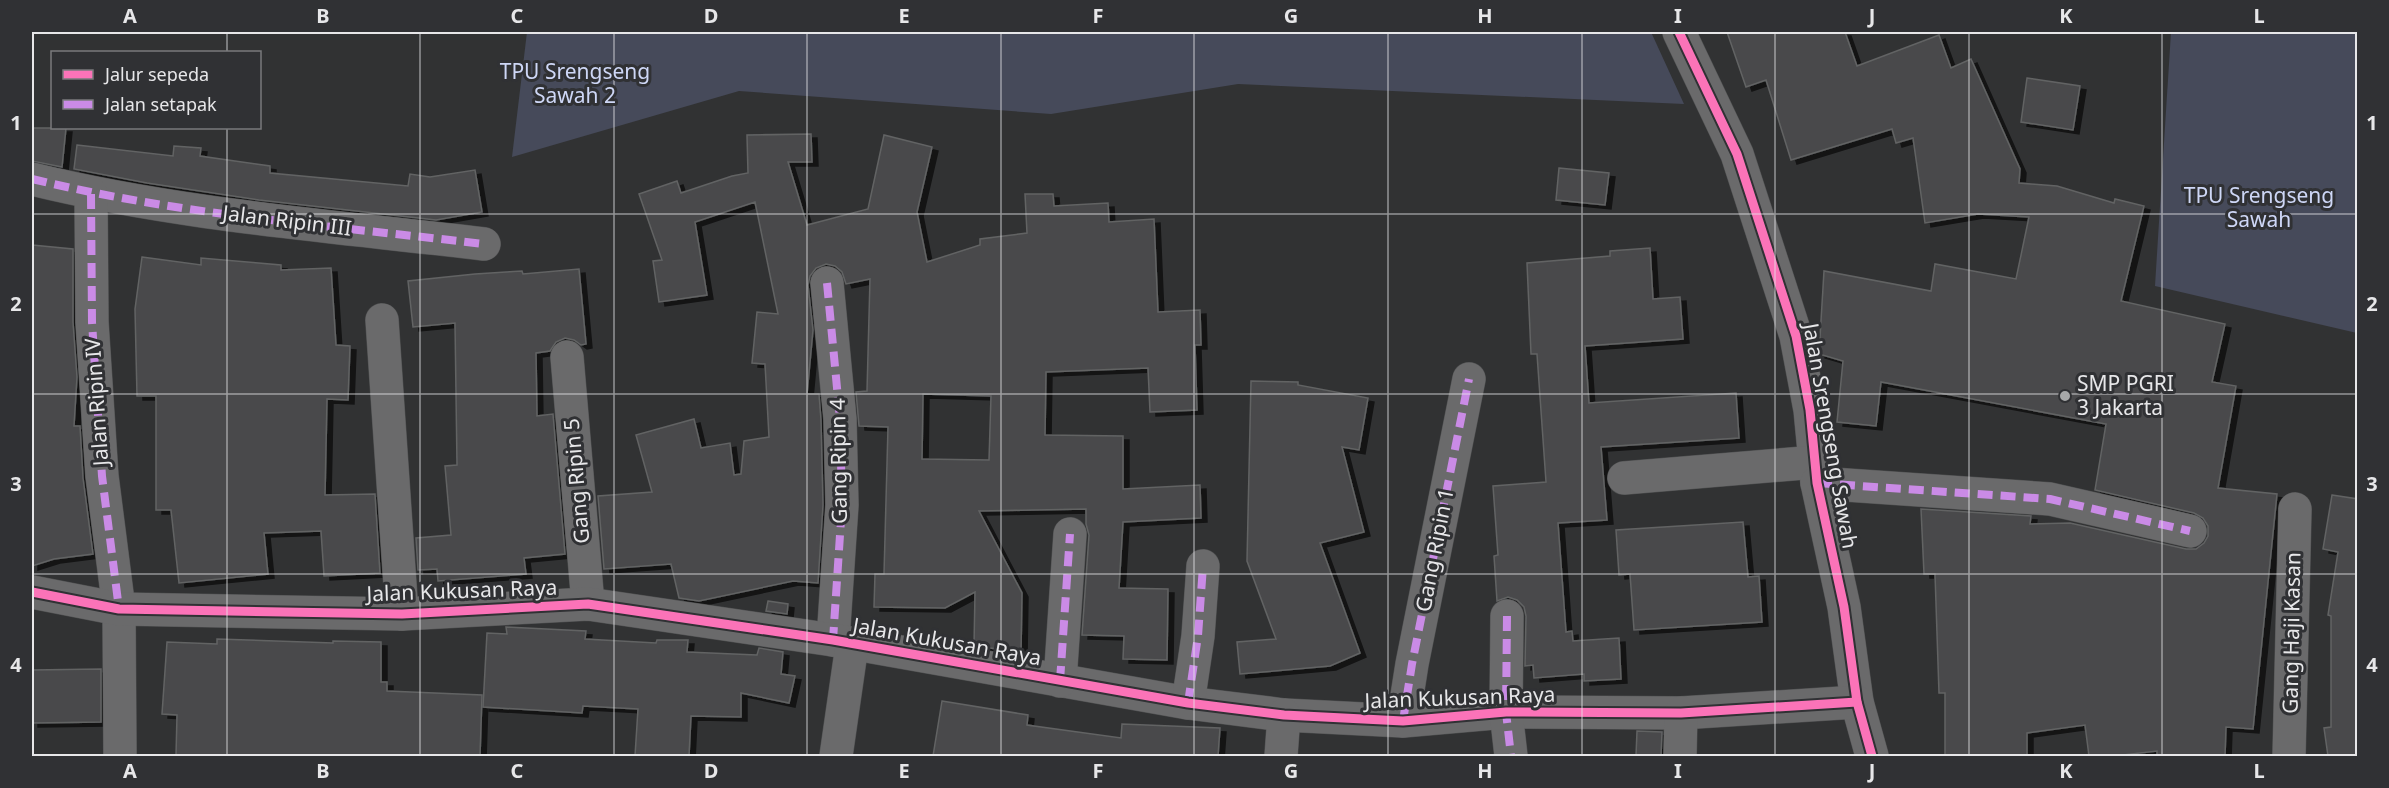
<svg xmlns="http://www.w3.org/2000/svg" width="2389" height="788" font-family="'Noto Sans',sans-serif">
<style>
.green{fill:#464a5a}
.building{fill:#494a4b;stroke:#626364;stroke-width:1.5;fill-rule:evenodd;filter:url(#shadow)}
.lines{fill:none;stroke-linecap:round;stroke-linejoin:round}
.minor-casing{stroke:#4f5051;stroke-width:34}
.minor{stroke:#6a6a6b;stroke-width:33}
.quiet{stroke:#ca8be6;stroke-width:8;stroke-dasharray:15 8;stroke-linecap:butt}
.cycleway-casing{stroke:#303134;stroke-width:13}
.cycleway{stroke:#fb73b8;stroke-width:9}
.grid{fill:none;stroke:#e7e7e9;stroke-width:1.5;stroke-opacity:0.55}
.poi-dot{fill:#a7a8a9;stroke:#303134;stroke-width:2}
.labels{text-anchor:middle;stroke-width:6;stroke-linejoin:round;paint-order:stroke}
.park-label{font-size:21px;fill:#ced7f6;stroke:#303134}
.street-label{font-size:21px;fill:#e7e7e9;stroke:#303134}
.poi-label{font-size:21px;fill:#e7e7e9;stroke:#303134;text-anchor:start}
.neatline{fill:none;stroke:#e7e7e9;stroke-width:2}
.grid-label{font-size:20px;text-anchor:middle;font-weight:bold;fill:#e7e7e9}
</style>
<defs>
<filter id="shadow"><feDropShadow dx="6" dy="4" stdDeviation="0" flood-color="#0009"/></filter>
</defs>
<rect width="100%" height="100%" fill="#313233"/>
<g class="green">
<path d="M527,32H1651L1684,104L1238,84L1051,114L739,91L512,157Z"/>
<path d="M2171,32H2357V333L2155,286Z"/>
</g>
<g class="building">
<path d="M1727,32H1845L1857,66L1939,35L1951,68L1971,59L2020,169L2019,183L2057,186L2114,203L2115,199L2144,206L2121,301L2225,324L2212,382L2236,386L2218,488L2277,494L2253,729L2226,727L2225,756H2157V751L2114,756H2089L2085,725L2027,733V756H1945V693H1939L1935,574H1924L1921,509L2031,516L2030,524L2070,523L2186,549H2196L2204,543L2208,536V526L2203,518L2194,513L2095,490L2106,424L1881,382L1876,426L1837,422L1843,361L1819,354L1824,271L1931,291L1935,264L2016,279L2029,217L1978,214L1925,223L1913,138L1896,143L1892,129L1791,160L1766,80L1746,87Z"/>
<path d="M2027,78L2080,86L2073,130L2021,122Z"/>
<path d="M32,128H66L62,167L32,161Z"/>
<path d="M811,134L812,162H788L807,225L868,209L884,135L932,147L917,212L927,262L980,245V239L1027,233L1025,194H1053L1054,206L1108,203L1109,222L1154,219L1158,312L1200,310L1201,345H1195L1197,410L1150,412L1148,368L1046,372L1045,435L1123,436V489L1200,485L1201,518L1123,522L1119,588L1168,589L1167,660L1123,659L1124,636L1082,635L1089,535L1086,524V509L979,511L1022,593L1021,652L974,646L975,592L945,608L874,607L875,574H884L888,427L859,426L856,392L867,391L870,279L846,284L842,272L835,266L826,264L816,268L810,276L808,285L813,330L807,394H819L821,420L823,505L818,583L793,581L699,601L679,598L671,564L604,569L598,496L652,492L636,435L694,419L701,448L730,443L734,475L741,474L744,441L769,437L765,364L752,363L757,312L778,314L755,202L695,222L707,295L659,302L653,261L662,260L639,194L677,181L681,193L732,176L748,173L747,135ZM923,394L991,396L989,460L922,459Z"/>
<path d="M77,145L173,156L174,146L201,148L200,156L270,166V173L408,186L410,174L430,177L475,170L482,212L436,220L259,200L147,183L74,169Z"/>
<path d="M1559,168L1609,173L1605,205L1556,200Z"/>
<path d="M32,245L73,249V322L77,377L74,426H80L83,478L93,554L54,559L32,566Z"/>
<path d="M1650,248L1653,299L1680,297L1683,339L1585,346L1589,403L1736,393L1739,438L1601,447L1607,520L1558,523L1566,632L1572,631L1573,641L1619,638L1621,679L1584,681V674L1534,678L1533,665L1525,666L1526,616L1524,607L1517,600L1508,597L1497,601L1494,556L1498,555L1493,486L1546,482L1537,354H1531L1527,263L1610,256V251Z"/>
<path d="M142,257L201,265V258L281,265V270L331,268L336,345L350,346L348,400L327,399L325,495L375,494L380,573L324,576L321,531L264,533L268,574L179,583L171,510H156V396H137L135,309Z"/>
<path d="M579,269L586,344L581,345L574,340L565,338L556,342L550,351L536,353L537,416L553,414L565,554L524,558L526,574L438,581L437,569L418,570L416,538L451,535L445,466L457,465L455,323L413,327L408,281L475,274L522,271L523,274Z"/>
<path d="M1251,381L1298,382V385L1368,398L1359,450L1342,447L1364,532L1320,543L1360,653L1330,666L1240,674L1237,642L1276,639L1247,561Z"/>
<path d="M2332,495L2358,499V756H2328L2324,728L2331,727V616L2328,615L2338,552L2323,549Z"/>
<path d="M1743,522L1748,577L1759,576L1762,622L1634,630L1630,574L1619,575L1616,530Z"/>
<path d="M768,601L788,604L787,614L766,611Z"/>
<path d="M506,627L586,631L585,639L656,643L657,640H688L687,652L757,655L759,648L783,652L781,674L795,676L789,703L741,693V717L691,716L689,756H635L638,709L583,706L582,713L483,707L487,633L507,634Z"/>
<path d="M217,639L333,643V641L381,642V682H387V691L482,695L480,756H176L177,715L162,714L167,642L217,644Z"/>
<path d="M101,669V722L32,723V670Z"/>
<path d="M942,701L1028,715L1027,725L1121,738L1122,724L1220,728L1218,756H933Z"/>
<path d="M1637,731L1662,732L1661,756H1636Z"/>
</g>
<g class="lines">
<g class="minor-casing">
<g id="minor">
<path d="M1679,32L1737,154L1796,336L1810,410L1817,483L1844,607L1857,702L1872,756"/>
<path d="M32,179C179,215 333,226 484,244"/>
<path d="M91,194L92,322L102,476L119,609L120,756"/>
<path d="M827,283L840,419L842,505L833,640"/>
<path d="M382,320L402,614"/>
<path d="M567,357L588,604"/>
<path d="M1624,478L1816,462"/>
<path d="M1817,483L2050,499L2190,531"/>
<path d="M32,592L119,609L402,614L588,604L833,640L1188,703L1284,715L1403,721L1506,712L1681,713L1857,702"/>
<path d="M1507,616L1506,712L1511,756"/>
<path d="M1060,681L1070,534"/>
<path d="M1188,703L1198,636L1203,566"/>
<path d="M1403,721L1412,664L1469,379"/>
<path d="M836,756L852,645"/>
<path d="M1281,756L1284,715"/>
<path d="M1680,756L1681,713"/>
<path d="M2289,756L2295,509"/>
</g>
</g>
<use href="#minor" class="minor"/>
<g class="quiet">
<path d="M32,179C179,215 333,226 484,244"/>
<path d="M91,194L92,322L102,476L119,609"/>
<path d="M827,283L840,419L842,505L833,640"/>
<path d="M1817,483L2050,499L2190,531"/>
<path d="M1507,616L1506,712L1511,756"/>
<path d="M1060,681L1070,534"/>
<path d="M1188,703L1198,636L1203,566"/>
<path d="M1403,721L1412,664L1469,379"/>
</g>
<g class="cycleway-casing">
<g id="cycleway">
<path d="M1679,32L1737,154L1796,336L1810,410L1817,483L1844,607L1857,702L1872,756"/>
<path d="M32,592L119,609L402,614L588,604L833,640L1188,703L1284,715L1403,721L1506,712L1681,713L1857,702"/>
</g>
</g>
<use href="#cycleway" class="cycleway"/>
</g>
<path class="grid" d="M227,32V52M420,32V756M614,32V756M807,32V756M1001,32V756M1194,32V756M1388,32V756M1582,32V756M1775,32V756M1969,32V756M2162,32V756M227,128V756M32,214H2358M32,394H2358M32,574H2358"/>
<circle class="poi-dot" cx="2065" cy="396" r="6"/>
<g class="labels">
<g class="park-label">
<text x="575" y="79">TPU Srengseng<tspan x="575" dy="24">Sawah 2</tspan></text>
<text x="2259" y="203">TPU Srengseng<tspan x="2259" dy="24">Sawah</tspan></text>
</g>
<g class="street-label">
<text transform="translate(287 221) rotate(7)" y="7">Jalan Ripin III</text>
<text transform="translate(97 402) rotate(-94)" y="7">Jalan Ripin IV</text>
<text transform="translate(1830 436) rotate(80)" y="7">Jalan Srengseng Sawah</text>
<text transform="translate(839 461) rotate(-91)" y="7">Gang Ripin 4</text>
<text transform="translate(577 481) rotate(-95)" y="7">Gang Ripin 5</text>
<text transform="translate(1435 550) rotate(-79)" y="7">Gang Ripin 1</text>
<text transform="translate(462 591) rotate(-2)" y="7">Jalan Kukusan Raya</text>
<text transform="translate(2292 633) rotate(-89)" y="7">Gang Haji Kasan</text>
<text transform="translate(947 642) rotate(10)" y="7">Jalan Kukusan Raya</text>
<text transform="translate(1460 698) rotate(-2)" y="7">Jalan Kukusan Raya</text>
</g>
<g class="poi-label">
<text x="2077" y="391">SMP PGRI<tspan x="2077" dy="24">3 Jakarta</tspan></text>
</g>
</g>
<rect width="2389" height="788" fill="none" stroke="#303134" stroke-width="66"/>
<rect x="51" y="51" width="210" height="78" fill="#303134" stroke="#797a7c" stroke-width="1.5"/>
<rect x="63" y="70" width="30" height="9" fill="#fb73b8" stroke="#797a7c" stroke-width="1.5"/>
<text x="105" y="81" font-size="18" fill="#e7e7e9">Jalur sepeda</text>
<rect x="63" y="100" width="30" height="9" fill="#ca8be6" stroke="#797a7c" stroke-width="1.5"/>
<text x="105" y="111" font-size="18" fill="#e7e7e9">Jalan setapak</text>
<rect x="33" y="33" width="2323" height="722" class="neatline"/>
<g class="grid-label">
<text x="130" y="23">A</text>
<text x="323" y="23">B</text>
<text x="517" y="23">C</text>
<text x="711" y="23">D</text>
<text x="904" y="23">E</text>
<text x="1098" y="23">F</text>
<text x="1291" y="23">G</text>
<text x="1485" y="23">H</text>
<text x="1678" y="23">I</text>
<text x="1872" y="23">J</text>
<text x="2066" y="23">K</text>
<text x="2259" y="23">L</text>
<text x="16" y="130">1</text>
<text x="2372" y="130">1</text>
<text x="16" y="311">2</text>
<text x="2372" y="311">2</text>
<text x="16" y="491">3</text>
<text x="2372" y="491">3</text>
<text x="16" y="672">4</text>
<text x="2372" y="672">4</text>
<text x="130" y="778">A</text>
<text x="323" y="778">B</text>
<text x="517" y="778">C</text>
<text x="711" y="778">D</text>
<text x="904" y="778">E</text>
<text x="1098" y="778">F</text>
<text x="1291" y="778">G</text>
<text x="1485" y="778">H</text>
<text x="1678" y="778">I</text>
<text x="1872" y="778">J</text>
<text x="2066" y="778">K</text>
<text x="2259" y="778">L</text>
</g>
</svg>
